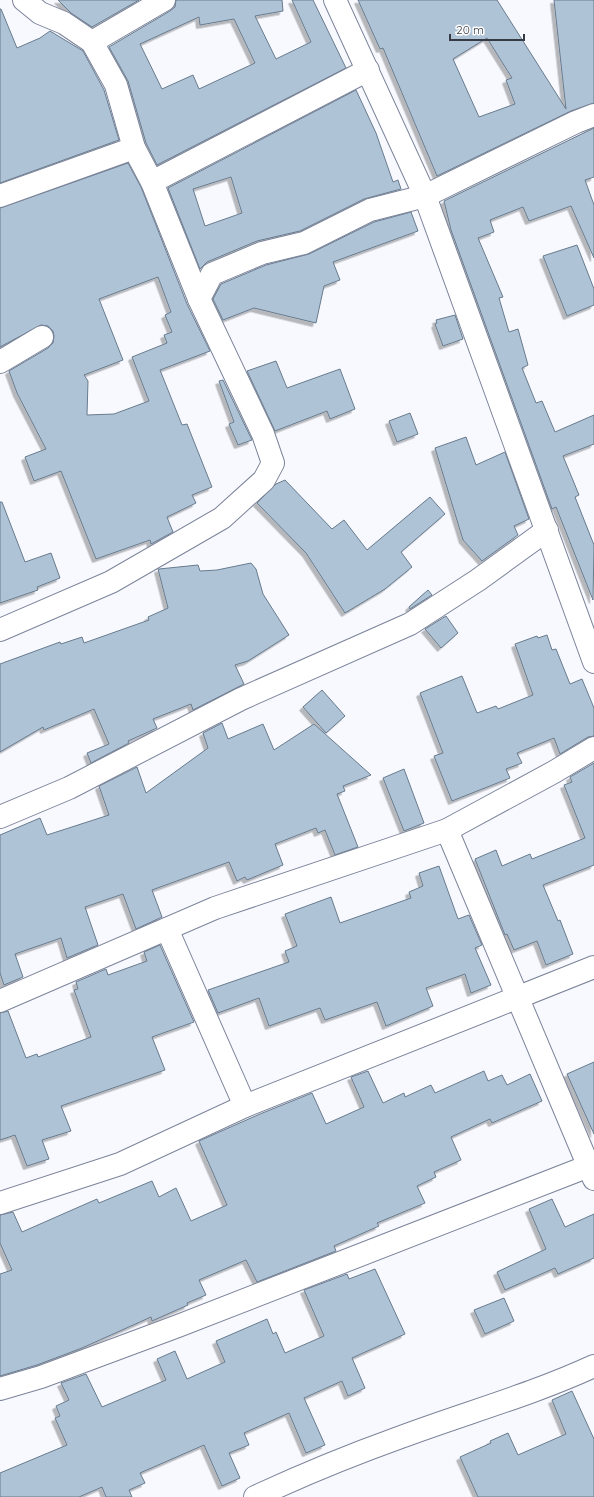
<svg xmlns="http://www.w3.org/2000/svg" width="594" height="1497" font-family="Quicksand,sans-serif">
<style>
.building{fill:#aec3d6;stroke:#687b8d;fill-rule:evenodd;filter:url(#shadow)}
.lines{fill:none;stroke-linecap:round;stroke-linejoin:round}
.minor-casing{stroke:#7c849a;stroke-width:24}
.minor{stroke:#fff;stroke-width:22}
</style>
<defs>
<filter id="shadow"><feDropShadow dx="-3.5" dy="3.5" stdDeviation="0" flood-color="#0004"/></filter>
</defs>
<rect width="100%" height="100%" fill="#f8f9ff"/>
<g class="building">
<path d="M58,0H139L92,27L71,13Z"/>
<path d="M176,0H282L283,11L255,16L276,59L311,42L292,0H313L346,68L157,165L146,143L128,81L109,47L170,11L175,7ZM199,17L200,25L234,19L255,63L199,89L193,75L162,89L140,44Z"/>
<path d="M358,0H497L566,109L554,0H594V103L571,111L437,176L383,48L380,49ZM487,38L512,78L506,80L515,104L479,117L453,59Z"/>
<path d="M0,9H1L17,48L40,38L50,31L83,51L104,90L119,140L0,183Z"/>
<path d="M356,90L376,133L393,182L398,180L401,189L364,199L300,231L257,241L207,262L200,269L168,188ZM231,177L242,213L205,226L193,189Z"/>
<path d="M594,128V177L585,180L594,205V258L571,206L529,221L523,207L490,220L494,232L478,238L503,297L499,298L509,332L518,329L528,365L522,368L536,403L542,401L555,432L594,415V444L563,456L579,495L575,497L594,545L593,600L556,507L552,509L451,230L444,201Z"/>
<path d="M128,163L141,187L187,304L210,351L160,370L182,425L187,424L212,487L192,495L196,503L167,517L173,532L151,544L150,540L96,559L61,471L34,481L25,457L46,449L17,393L9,371L48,348L53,343L54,336L53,331L48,326L41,325L0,347V208ZM158,277L171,312L165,315L172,332L164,335L167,343L132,357L149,401L114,414L87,415L88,381L84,375L123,360L99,299Z"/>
<path d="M411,212L418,231L333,262L340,280L324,286L316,323L254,308L223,320L213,299L221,284L266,265L309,254L374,222Z"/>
<path d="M577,245L594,289V305L567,316L543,256Z"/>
<path d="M455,315L463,339L443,346L435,324L437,323L436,320Z"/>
<path d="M276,361L287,388L340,369L355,409L330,419L327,411L275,431L247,371Z"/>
<path d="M223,380L252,440L238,445L229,424L234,422L219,381Z"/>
<path d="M410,413L418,434L397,442L389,421Z"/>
<path d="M466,437L476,465L505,452L529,519L514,526L518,535L482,561L463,540L435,448Z"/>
<path d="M285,480L332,529L344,520L367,550L430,497L445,514L401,552L412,567L385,589L345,613L306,553L257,503L276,484Z"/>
<path d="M0,502H2L25,562L51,553L60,578L37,587L38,590L0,603Z"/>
<path d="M251,563L256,569L263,594L289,635L248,661L235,665L244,684L193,710L191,704L153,719L157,728L128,741L129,743L91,763L87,753L109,744L94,709L44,730L43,727L0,752V664L60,642L61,644L82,637L84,643L149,620L148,617L168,608L158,569H159L198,565L200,571L217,570Z"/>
<path d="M428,590L432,595L410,609L409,607Z"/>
<path d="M446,616L458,633L441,648L425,629Z"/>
<path d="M547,635L552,650L556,649L570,684L582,679L594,708V736L588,737L560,754L554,738L517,753L522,763L506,769L510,778L452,801L434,756L443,753L420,693L462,676L477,713L496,706L498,709L533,695L515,644L537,636L538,638Z"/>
<path d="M322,690L345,716L326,733L303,707Z"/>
<path d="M222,723L228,739L263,724L274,750L314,724L371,775L343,786L345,791L337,794L358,847L335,855L325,830L318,833L316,828L275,844L283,865L247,880L245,877L237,881L229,862L152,890L162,917L136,929L123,894L85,907L98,945L67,958L61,938L15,954L23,977L4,985L0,973V835L40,818L47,835L109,815L99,786L137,767L146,793L208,748L203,733Z"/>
<path d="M594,763V865L543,885L558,921L560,920L573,954L546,965L537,941L514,950L507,934L505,935L475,859L496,850L502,866L530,854L532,859L585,838L564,785L572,782L570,777Z"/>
<path d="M404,769L424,823L404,831L383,778Z"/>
<path d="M439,866L458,919L469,915L482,945L475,948L491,985L471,993L465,974L426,988L433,1006L386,1026L377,1002L325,1020L320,1008L269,1026L259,998L218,1013L208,990L289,962L285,951L297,946L285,914L331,897L340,923L411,898L409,892L423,886L419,873Z"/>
<path d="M160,945L194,1022L152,1037L165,1070L61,1106L71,1131L42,1140L49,1159L27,1166L15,1135L0,1140V1013L8,1011L26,1058L37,1054L38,1057L91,1037L74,990L78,989L76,982L106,969L108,975L147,961L144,952Z"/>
<path d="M594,1062V1134L567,1074Z"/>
<path d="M368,1071L383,1103L404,1093L405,1097L431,1085L435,1093L484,1071L488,1081L502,1075L507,1085L530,1074L542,1101L492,1123L490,1119L451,1137L461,1160L434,1172L436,1177L417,1186L425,1203L377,1223L379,1226L334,1246L336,1251L257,1282L246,1260L199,1280L206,1295L187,1303L188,1305L152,1321L151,1317L82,1348L37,1365L0,1376V1274L12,1270L0,1243V1215L13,1212L22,1232L97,1199L99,1203L152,1181L159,1197L176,1188L191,1221L227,1205L199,1141L260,1114L312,1093L326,1124L364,1107L351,1077Z"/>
<path d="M552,1199L565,1227L594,1214V1258L558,1274L555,1268L505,1290L497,1272L546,1249L529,1209Z"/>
<path d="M375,1269L405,1334L352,1358L365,1388L348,1396L342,1381L304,1398L325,1445L306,1453L289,1413L244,1433L249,1445L229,1453L240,1478L222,1486L204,1445L140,1473L145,1483L129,1490L132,1497H106L102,1487L79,1497H0V1473L67,1445L55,1418L60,1416L56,1406L69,1400L61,1383L86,1374L102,1407L166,1380L157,1359L175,1351L187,1379L225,1362L216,1341L267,1319L273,1334L276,1332L285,1353L324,1336L304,1290L347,1274L349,1279Z"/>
<path d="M504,1298L514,1321L485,1334L474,1310Z"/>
<path d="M572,1391L594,1439V1497H478L460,1457L491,1443L490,1441L508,1433L518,1455L566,1434L552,1400Z"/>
</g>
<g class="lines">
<g class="minor-casing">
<g id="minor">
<path d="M335,0L425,196L594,662"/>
<path d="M92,42L164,0"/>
<path d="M152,182L368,70"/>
<path d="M0,196L134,148"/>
<path d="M199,299L212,274L262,253L304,243L370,210L425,196L576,122L594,115"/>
<path d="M0,362L42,337"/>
<path d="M0,630L111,582L222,518L264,480L273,463L263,434L199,299L152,182L134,148L116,85L92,42L64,23L40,13L24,0"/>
<path d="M0,817L69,788L241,699L410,624L478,580L547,530"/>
<path d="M447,830L594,1179"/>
<path d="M167,929L245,1106"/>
<path d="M0,1001L215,908L447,830L554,772L594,748"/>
<path d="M0,1203L120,1164L245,1106L594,967"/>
<path d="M0,1389L41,1377L178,1326L594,1164"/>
<path d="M255,1497C302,1475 351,1455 401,1437C465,1413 531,1395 594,1366"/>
</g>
</g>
<use href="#minor" class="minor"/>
</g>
<path d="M450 34v6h74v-6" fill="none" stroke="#363a44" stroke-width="2"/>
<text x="456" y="34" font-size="12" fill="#363a44" stroke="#ffffff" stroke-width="3" paint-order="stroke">20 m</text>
</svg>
